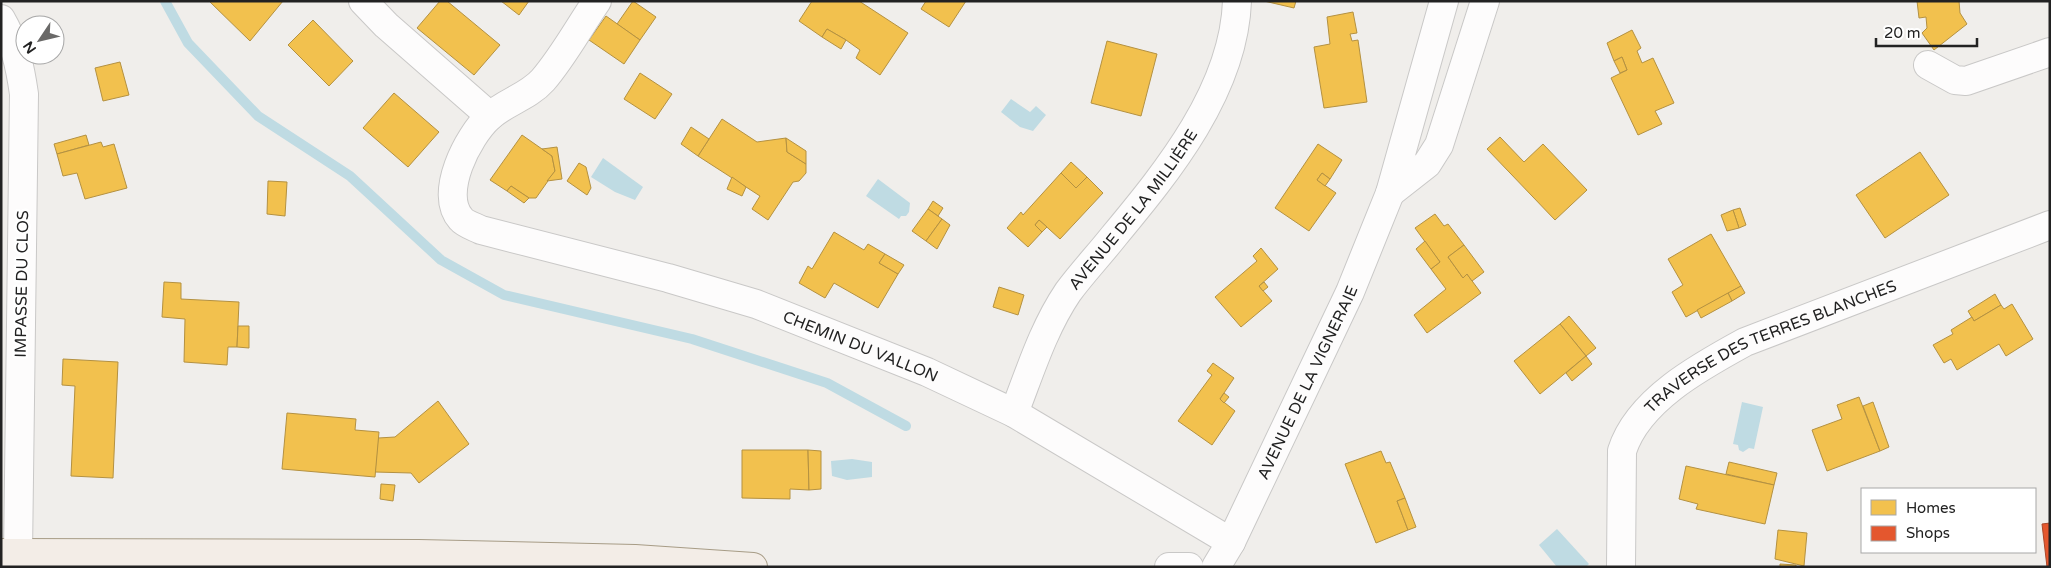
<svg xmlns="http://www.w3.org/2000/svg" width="2051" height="568" font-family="'Varela Round',sans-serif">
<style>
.water{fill:#bfdbe3}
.homes{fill:#f2c14e;stroke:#b49141}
.shops{fill:#e4572e;stroke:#aa472a}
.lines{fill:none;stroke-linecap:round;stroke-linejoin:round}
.stream{stroke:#bfdbe3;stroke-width:10}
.minor-casing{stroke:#c9c8c7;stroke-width:30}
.major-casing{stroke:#a79c86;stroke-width:30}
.minor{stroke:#fdfcfc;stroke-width:28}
.major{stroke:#f3ede7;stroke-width:28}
.labels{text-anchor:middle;stroke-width:5;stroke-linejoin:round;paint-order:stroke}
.street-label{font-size:16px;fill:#222;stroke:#fff}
</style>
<rect width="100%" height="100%" fill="#f0eeeb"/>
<g class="water">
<path d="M1011,99L1030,112L1036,106L1046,115L1033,131L1020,127L1001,112Z"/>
<path d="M603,158L643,187L635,200L615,192L591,177Z"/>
<path d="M878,179L910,203L909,212L906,216H901L899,219L866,196Z"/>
<path d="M1742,402L1763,407L1754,449L1749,448L1743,452L1739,450L1738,445L1733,444Z"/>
<path d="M852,459L872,462V477L847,480L832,476L831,461Z"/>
<path d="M1557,529L1589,564L1586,567H1557L1539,545Z"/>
</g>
<g class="homes">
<path d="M209,1H283L250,41Z"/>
<path d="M440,1H447L500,45L474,75L417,28Z"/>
<path d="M501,1H529L519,15Z"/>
<path d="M633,1L656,17L640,40L617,24Z"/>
<path d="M812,1H859L908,33L880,75L856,58L860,50L846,40L827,29L822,37L799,21Z"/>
<path d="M926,1H966L949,27L921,9Z"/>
<path d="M1264,1H1296L1294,8Z"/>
<path d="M1917,1H1959L1960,13L1967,24L1934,50L1922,33L1927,28L1926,17L1919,18Z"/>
<path d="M1353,12L1357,33L1350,34L1352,41L1358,40L1367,102L1324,108L1314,47L1330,44L1327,17Z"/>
<path d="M606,16L640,40L624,64L589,40Z"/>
<path d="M313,20L353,61L329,86L288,45Z"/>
<path d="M827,29L846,40L841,49L822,37Z"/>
<path d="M1632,30L1641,48L1637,51L1642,63L1653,58L1674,103L1655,111L1662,124L1638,135L1611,78L1627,70L1622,57L1614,61L1607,43Z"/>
<path d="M1107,41L1157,54L1141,116L1091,103Z"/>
<path d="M1622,57L1627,70L1620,73L1614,61Z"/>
<path d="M120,62L129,95L103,101L95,68Z"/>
<path d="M640,73L672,94L655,119L624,99Z"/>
<path d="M394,93L439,132L408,167L363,128Z"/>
<path d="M722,119L757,142L786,138L787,152L806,164V173L799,181L793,182L768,220L752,209L760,196L698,156Z"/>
<path d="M691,127L709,139L698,156L681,144Z"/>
<path d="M86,135L89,145L57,154L54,144Z"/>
<path d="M522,135L552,156L555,171L536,198H529L511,186L507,191L490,180Z"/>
<path d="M1500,137L1524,162L1543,144L1587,190L1555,220L1487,149Z"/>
<path d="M786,138L806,151V164L787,152Z"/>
<path d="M101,142L103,147L114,144L127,188L85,199L77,173L63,176L57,154Z"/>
<path d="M1318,144L1342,160L1330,179L1322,173L1317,180L1336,193L1309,231L1275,208Z"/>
<path d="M557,147L562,179L547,181L555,171L552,156L542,149Z"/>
<path d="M1920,152L1949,195L1885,238L1856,195Z"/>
<path d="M1071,162L1087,177L1076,188L1061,173Z"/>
<path d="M579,163L586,167L591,188L587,195L567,181Z"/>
<path d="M1061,173L1076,188L1087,177L1103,193L1060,239L1039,220L1035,225L1042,232L1028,247L1007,228L1021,212L1023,215Z"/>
<path d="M1322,173L1330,179L1325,186L1317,180Z"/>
<path d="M732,177L746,187L742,196L727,189Z"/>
<path d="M268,181L287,182L285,216L267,214Z"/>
<path d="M511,186L529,198L524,203L507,191Z"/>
<path d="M933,201L943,208L938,216L928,209Z"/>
<path d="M1740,208L1746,225L1739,228L1733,210Z"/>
<path d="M928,209L942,219L926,241L912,231Z"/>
<path d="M1733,210L1739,228L1727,231L1721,215Z"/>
<path d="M1435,214L1444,226L1448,224L1464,245L1448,257L1463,278L1467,274L1481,293L1427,333L1414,315L1446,289L1431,269L1440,262L1415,228Z"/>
<path d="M942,219L950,225L937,249L926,241Z"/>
<path d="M1039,220L1047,227L1042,232L1035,225Z"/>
<path d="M834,232L864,250L868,244L885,254L879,263L898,274L878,308L834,283L825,298L799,283L808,266L812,269Z"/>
<path d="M1711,234L1741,286L1686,317L1672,292L1683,285L1668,259Z"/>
<path d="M1425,241L1440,262L1431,269L1416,249Z"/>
<path d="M1464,245L1484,272L1472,281L1467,274L1463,278L1448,257Z"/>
<path d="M1261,248L1278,269L1259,286L1272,301L1241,327L1215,297L1257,261L1253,256Z"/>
<path d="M885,254L904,265L898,274L879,263Z"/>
<path d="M164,282L181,283V299L239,302L237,347H228L227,365L184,362L185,319L162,317Z"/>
<path d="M1264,282L1268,287L1263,291L1259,286Z"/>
<path d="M1741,286L1745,293L1732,301L1728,293Z"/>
<path d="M999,287L1024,295L1018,315L993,307Z"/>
<path d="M1728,293L1732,301L1701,318L1697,310Z"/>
<path d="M1995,294L2001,305L1974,321L1968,311Z"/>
<path d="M2012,304L2033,339L2006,356L1999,344L1957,370L1951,359L1944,363L1933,345L1953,334L1951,330L1972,317L1974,321L2001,305L2004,309Z"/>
<path d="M1569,316L1596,348L1586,356L1560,324Z"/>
<path d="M1560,324L1586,356L1540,394L1514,361Z"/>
<path d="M238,326H249V348L237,347Z"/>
<path d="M1586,356L1592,364L1572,381L1566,373Z"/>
<path d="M63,359L118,362L113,478L71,476L75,386L62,385Z"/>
<path d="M1213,363L1234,378L1220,399L1235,411L1212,445L1178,421L1212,375L1207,371Z"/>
<path d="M1224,393L1229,397L1224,403L1220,399Z"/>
<path d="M1859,397L1880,451L1827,471L1812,430L1842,419L1837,405Z"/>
<path d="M438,401L469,444L419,483L411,473L375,472L378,438L395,437Z"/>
<path d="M1873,402L1889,447L1880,451L1863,406Z"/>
<path d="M287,413L356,419L355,430L379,432L375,477L282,469Z"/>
<path d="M742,450H808L809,490L790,489V499L742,498Z"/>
<path d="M808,450L821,451V489L809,490Z"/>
<path d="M1381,451L1386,463L1390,462L1405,498L1397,501L1408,530L1376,543L1345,464Z"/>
<path d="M1729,462L1777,473L1774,485L1726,474Z"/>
<path d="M1686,466L1774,485L1765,524L1696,509L1698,504L1679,499Z"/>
<path d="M381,484L395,485L393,501L380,499Z"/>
<path d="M1405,498L1416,527L1408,530L1397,501Z"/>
<path d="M1778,530L1807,533L1804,566L1775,559Z"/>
<path d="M1780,564L1796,565V567H1780Z"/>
</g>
<path class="shops" d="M2050,523V567H2047L2042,524Z"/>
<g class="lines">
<path class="stream" d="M165,1L188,43L258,116L350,176L441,260L504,295L692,339L827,383L906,426"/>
<g class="minor-casing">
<g id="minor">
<path d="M363,1L386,25L490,116"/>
<path id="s1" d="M597,1C579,27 563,57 543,80C528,97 505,102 489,117C468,136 438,194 461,219C465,224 475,227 481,230L668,278L756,304L927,372L1014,413L1231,542"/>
<path d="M1,19C15,43 20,66 24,94L18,554"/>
<path d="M1928,65L1955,80L1966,81L2050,52"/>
<path d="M1390,193L1427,164L1439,145L1485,1"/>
<path id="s2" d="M1014,413C1030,372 1043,329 1068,292C1082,273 1099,255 1114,236C1168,171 1234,90 1237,1"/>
<path d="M1169,567H1189"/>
<path id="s3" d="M1216,567L1231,542L1350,292L1390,193L1444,1"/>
<path id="s4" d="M1621,567L1622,451C1638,400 1701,366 1745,342L2050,225"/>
</g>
</g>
<g class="major-casing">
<path id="major" d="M1,553L419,554L635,559L753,567"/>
</g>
<use href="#minor" class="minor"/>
<use href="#major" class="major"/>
</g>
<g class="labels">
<g class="street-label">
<text dy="6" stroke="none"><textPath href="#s2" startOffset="238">AVENUE DE LA MILLIÈRE</textPath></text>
<text transform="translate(21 284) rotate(-89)" y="6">IMPASSE DU CLOS</text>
<text dy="6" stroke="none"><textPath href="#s1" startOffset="696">CHEMIN DU VALLON</textPath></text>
<text dy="6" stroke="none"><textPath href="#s4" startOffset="305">TRAVERSE DES TERRES BLANCHES</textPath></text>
<text dy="6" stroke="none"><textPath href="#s3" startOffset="206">AVENUE DE LA VIGNERAIE</textPath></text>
</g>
</g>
<rect width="2051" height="568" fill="none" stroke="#222222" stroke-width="5"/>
<rect x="1861" y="488" width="175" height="65" fill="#ffffff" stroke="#a7a7a7"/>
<rect x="1871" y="500" width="25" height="15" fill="#f2c14e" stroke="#a7a7a7"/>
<text x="1906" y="513" font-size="15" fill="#222222">Homes</text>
<rect x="1871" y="526" width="25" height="15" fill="#e4572e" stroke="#a7a7a7"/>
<text x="1906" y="538" font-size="15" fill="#222222">Shops</text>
<g transform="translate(40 40) rotate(235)"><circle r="24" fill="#ffffff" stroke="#a7a7a7"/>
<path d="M0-4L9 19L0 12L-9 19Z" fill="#6a6968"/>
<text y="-8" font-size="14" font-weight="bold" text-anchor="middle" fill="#222222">N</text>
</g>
<path d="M1876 38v8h101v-8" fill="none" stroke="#222222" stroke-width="2.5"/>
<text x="1884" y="38" font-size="15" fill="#222222" stroke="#ffffff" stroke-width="4" paint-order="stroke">20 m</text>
</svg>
